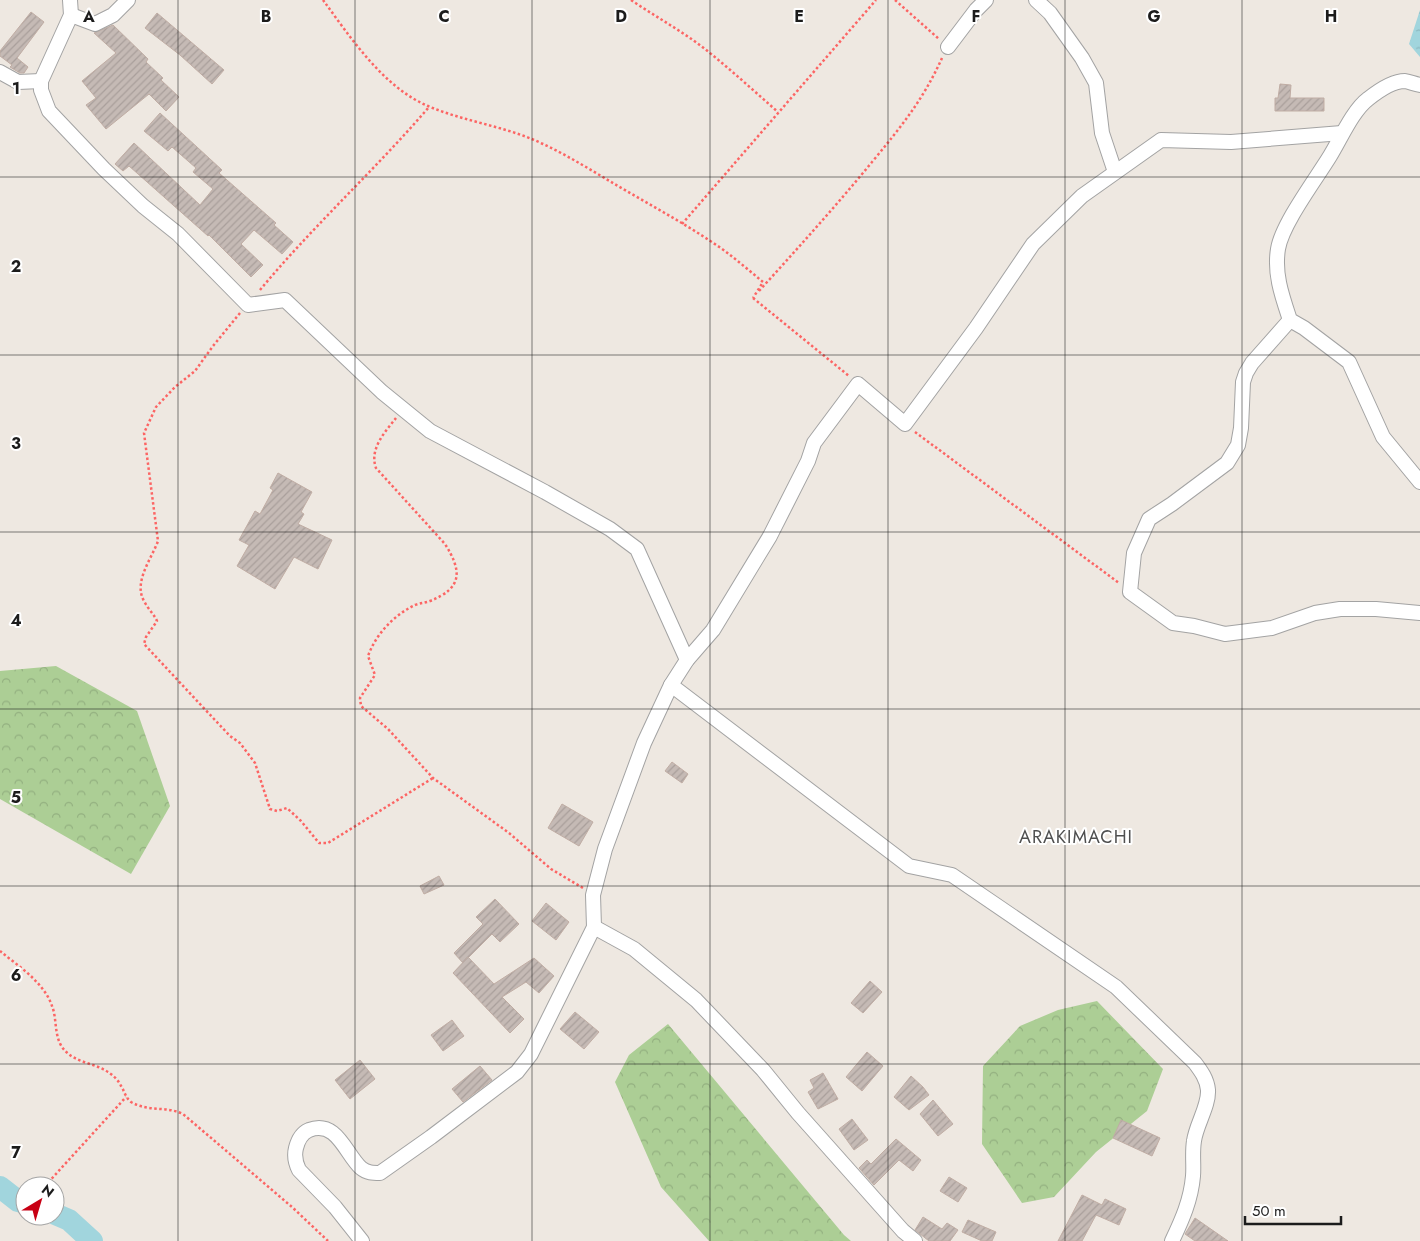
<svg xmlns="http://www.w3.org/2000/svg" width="1420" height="1241" font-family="Jost,sans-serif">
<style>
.forest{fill:url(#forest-crowns)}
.water{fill:url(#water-ripples)}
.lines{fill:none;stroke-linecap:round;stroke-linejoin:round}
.river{stroke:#a1d5dd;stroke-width:22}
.building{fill:url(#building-hatch);stroke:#c0ada4}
.minor-casing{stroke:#a3a3a3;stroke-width:16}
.path{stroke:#fc6564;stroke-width:2.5;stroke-dasharray:2.5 2.5;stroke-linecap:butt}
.minor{stroke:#fff;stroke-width:14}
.grid{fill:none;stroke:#1c1c1c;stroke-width:1;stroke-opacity:0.55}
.labels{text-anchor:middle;stroke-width:4;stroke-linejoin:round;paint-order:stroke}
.quarter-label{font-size:18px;letter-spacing:1px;fill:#4f4f4f;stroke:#fff}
.grid-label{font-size:16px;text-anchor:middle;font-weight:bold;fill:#1c1c1c;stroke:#fff;stroke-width:4;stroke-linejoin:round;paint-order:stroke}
</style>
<defs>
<pattern id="forest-crowns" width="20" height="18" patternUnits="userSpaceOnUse" patternTransform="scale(1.25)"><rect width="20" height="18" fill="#acce95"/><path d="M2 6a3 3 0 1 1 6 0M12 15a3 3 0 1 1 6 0" fill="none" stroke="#93b080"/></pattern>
<pattern id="water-ripples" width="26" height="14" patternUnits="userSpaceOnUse" patternTransform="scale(1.25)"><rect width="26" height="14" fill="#a1d5dd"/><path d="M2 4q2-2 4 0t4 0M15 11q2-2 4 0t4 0" fill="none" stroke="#8ab6bd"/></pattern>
<pattern id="building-hatch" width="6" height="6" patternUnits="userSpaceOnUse" patternTransform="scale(1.25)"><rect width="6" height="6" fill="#c5bab5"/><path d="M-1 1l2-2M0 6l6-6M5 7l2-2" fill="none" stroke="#a99f9b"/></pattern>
</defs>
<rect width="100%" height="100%" fill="#eee8e1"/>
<g class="forest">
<path d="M56,666L137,711L170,806L131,874L0,799V671Z"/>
<path d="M1097,1001L1163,1069L1147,1111L1096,1152L1054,1197L1022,1203L982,1144L983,1066L1020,1026L1058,1010Z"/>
<path d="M668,1024L844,1235L851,1241H709L661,1187L615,1082L629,1055Z"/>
</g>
<path class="water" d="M1420,10V57L1409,44Z"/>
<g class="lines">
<g class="river">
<path d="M0,1187L18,1201L25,1203"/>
<path d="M55,1214L69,1220L92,1241"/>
</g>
</g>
<g class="building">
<path d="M31,12L44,22L17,58L28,67L24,73H20L10,67L12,65L0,56V51Z"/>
<path d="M157,13L224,70L212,84L180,55L145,28Z"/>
<path d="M113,25L148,59L146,62L163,78L161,80L179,97L166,111L149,94L106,129L86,105L96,98L82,81L116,53L94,33Z"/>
<path d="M1280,84L1291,85L1290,98H1324V111H1275V98H1278Z"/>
<path d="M160,113L222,170L219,173L276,223L274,225L293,242L282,254L254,230L241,244L263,265L251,277L209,235L208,236L129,166L123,171L115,164L134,143L200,205L213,189L193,172L196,168L172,147L168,151L144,131Z"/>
<path d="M278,473L312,492L301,512L304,514L298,524L332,540L318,569L294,557L275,589L237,566L249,545L239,540L255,511L260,514L273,490L270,488Z"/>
<path d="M672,762L688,774L682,783L665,771Z"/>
<path d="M562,804L593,822L579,846L548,828Z"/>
<path d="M439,876L444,885L424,894L420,886Z"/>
<path d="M495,899L519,924L500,942L492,934L463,963L454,953L483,924L476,917Z"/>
<path d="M546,903L569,922L556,940L532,921Z"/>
<path d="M468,957L494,984L534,958L554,976L539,993L526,982L502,997L524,1019L510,1033L453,973Z"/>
<path d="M870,981L882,992L863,1013L851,1003Z"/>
<path d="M575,1012L599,1032L584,1049L560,1029Z"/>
<path d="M452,1020L464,1036L443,1051L431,1035Z"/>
<path d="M867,1052L883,1066L862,1091L846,1077Z"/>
<path d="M360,1060L375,1079L350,1099L335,1080Z"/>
<path d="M480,1066L492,1080L463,1102L452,1089Z"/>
<path d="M823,1073L838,1099L818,1109L808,1092L814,1088L810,1080Z"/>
<path d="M911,1076L923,1087L929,1095L909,1110L894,1097Z"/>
<path d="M933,1100L953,1124L938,1136L920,1114Z"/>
<path d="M852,1119L868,1140L854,1150L839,1129Z"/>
<path d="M1121,1120L1160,1138L1152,1156L1113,1138Z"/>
<path d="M896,1139L921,1160L913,1171L899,1160L874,1185L859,1168L867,1160L871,1164Z"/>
<path d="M949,1177L967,1188L958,1202L940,1191Z"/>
<path d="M1082,1195L1102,1205L1105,1199L1126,1209L1119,1225L1096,1215L1082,1241H1058Z"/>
<path d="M923,1217L942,1229L947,1223L958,1230L950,1241H929L915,1230Z"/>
<path d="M1195,1218L1228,1241H1195L1185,1234Z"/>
<path d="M968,1220L996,1232L992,1241H982L962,1232Z"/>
</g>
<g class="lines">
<g class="minor-casing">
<g id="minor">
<path d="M70,0L71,15L41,81V90L49,111L104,169L143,206L178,234L248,305L285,300L382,392L430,431L545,492L610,529L637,549L687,660"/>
<path d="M1036,0L1050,13L1082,58L1096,83L1102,133L1115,172"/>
<path d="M71,15L95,24L113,15L128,0"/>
<path d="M948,47L976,10L986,0"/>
<path d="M0,72L18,82L41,81"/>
<path d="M1420,85C1415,84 1410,82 1405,81C1392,81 1378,91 1368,99C1353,110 1340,140 1330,156C1316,179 1282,224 1278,249C1274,274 1282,296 1290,320L1304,328L1349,362L1383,437L1420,482"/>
<path d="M1290,320L1252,363L1246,373L1243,382L1241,428L1238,445L1227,463L1172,504L1149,519L1134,553L1130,592L1173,623L1194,626L1225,634L1272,628L1315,613L1340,609H1376L1420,613"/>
<path d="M671,685L909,866L952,875L1116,987L1195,1063C1201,1071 1207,1079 1208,1090C1209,1106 1196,1125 1194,1141C1192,1153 1194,1165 1193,1176C1191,1200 1182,1220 1172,1241"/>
<path d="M594,927L634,949L696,1000L763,1070L798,1113L903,1231L915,1241"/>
<path d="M362,1241L335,1207L299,1170C295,1162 294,1156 296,1148C298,1140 302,1133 309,1130C337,1119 346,1155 361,1168C367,1173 373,1173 380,1173L431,1137L517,1072L531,1054L594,927L593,895L605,849L644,743L671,685L687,660L713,630L770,536L808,461L814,443L858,384L905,424L976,328L1033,244L1082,196L1161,140L1231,142L1342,133"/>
</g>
</g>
<g class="path">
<path d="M323,0C351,38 383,87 428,106C465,122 506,126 543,144C569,156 594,172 618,186C654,207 691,227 725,251C738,261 751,272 763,282L753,298"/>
<path d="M631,0C656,17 682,31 705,49C730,69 754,91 778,112"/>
<path d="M895,0L939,39"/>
<path d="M682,224L876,0"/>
<path d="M260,290C313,226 375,170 429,107"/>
<path d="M759,291C798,248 836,206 872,162C901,127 923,100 942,58"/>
<path d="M753,298L849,376"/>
<path d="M240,313L213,346L195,371L175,387L156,407L144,433L158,541C152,558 133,582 144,601C148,609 154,614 157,621L146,637L144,644L199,703L230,736L240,743L255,763L270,809L277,811L287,808L301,821L319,843H328L433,778"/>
<path d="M396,418C385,432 369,449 376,468L445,544C462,571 463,588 430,601C425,603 420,603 415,605C394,615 376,634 368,656L375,675L360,698L361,706L388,729L433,778L509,833L551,869L583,888"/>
<path d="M915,432L1119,583"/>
<path d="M0,951C18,966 44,982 52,1006C57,1018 54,1035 62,1047C73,1063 93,1062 108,1072C113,1075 119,1081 121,1086C125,1092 125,1097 131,1102C148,1112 167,1106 183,1114L292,1207L328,1241"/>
<path d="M45,1186L126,1097"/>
</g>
<use href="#minor" class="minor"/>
</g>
<path class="grid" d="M178,0V1241M355,0V1241M532,0V1241M710,0V1241M888,0V1241M1065,0V1241M1242,0V1241M0,177H1420M0,355H1420M0,532H1420M0,709H1420M0,886H1420M0,1064H1420"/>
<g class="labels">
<g class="quarter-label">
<text x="1076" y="843">ARAKIMACHI</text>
</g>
</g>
<g class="grid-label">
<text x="89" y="22">A</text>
<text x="266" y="22">B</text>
<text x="444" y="22">C</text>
<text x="621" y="22">D</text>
<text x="799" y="22">E</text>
<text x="976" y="22">F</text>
<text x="1154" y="22">G</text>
<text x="1331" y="22">H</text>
<text x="16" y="94">1</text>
<text x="16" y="272">2</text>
<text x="16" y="449">3</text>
<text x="16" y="626">4</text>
<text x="16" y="803">5</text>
<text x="16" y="981">6</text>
<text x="16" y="1158">7</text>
</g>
<g transform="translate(40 1201) rotate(38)"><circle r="24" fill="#ffffff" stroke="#a4a4a4"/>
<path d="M0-4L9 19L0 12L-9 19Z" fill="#c80014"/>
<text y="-8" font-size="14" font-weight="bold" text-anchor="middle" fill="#1c1c1c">N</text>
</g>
<path d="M1245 1216v8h96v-8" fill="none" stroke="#1c1c1c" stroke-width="2.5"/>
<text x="1252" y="1216" font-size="15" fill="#1c1c1c" stroke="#ffffff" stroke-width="4" paint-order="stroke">50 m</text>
</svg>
